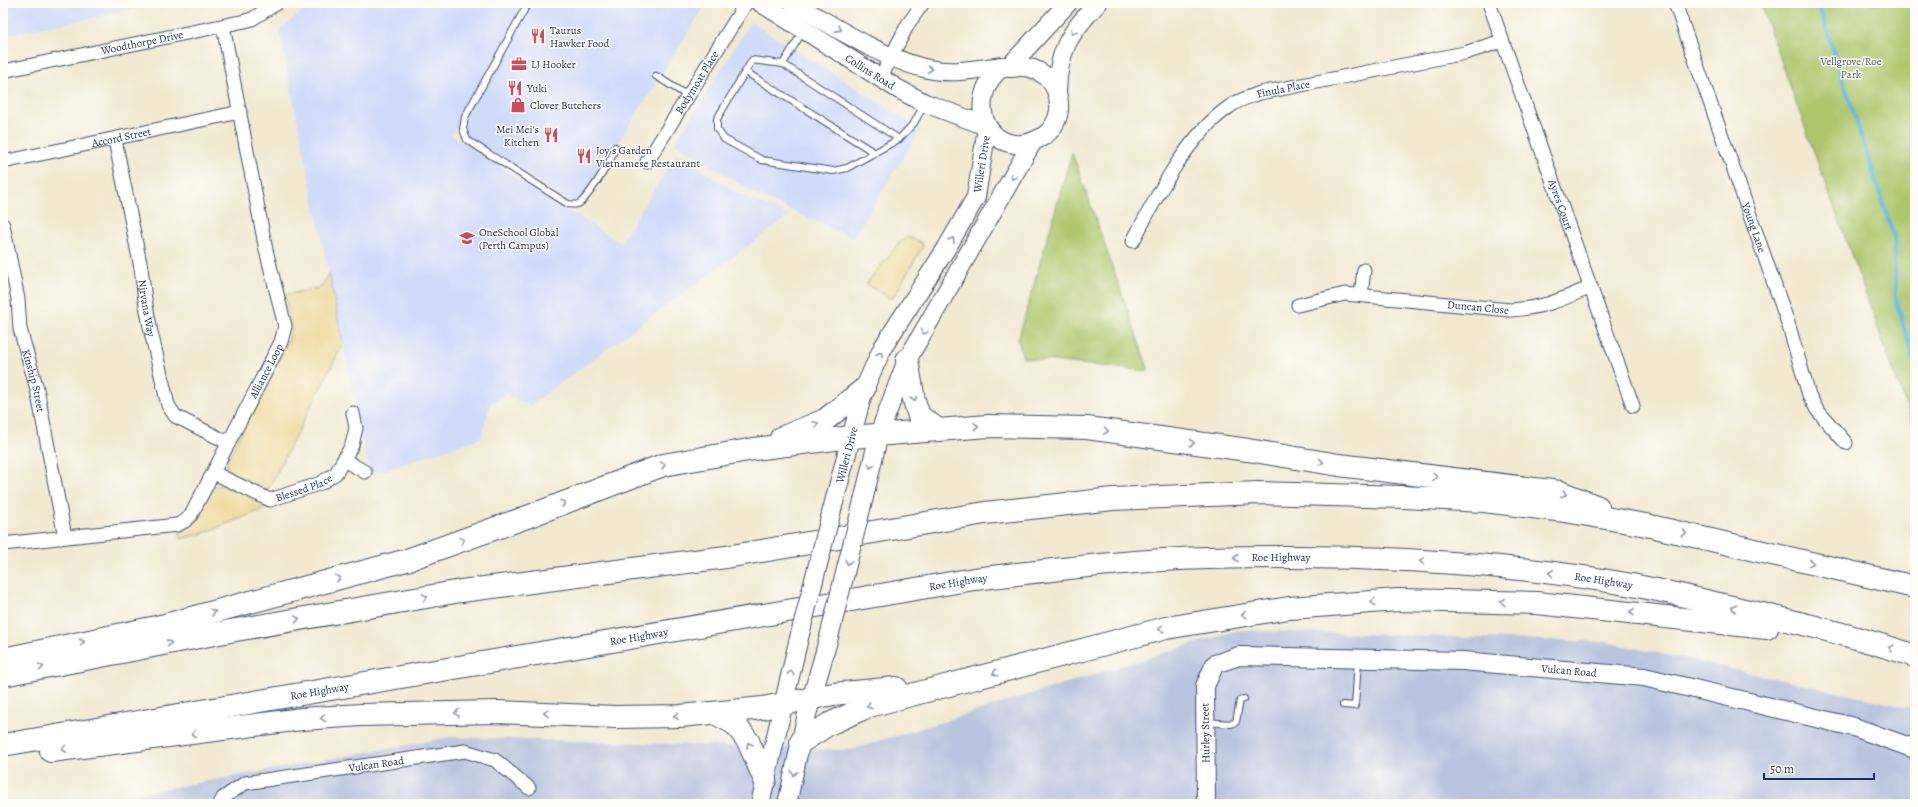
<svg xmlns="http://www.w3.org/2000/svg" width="1918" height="807" font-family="Alegreya,serif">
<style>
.built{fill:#d0daf9}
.industrial{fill:#bac4de}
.green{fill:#aec76d;stroke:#647b66}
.sand{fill:#eeda9e;stroke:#84847e}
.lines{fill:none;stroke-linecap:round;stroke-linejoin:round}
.stream{stroke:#59b6d7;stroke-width:4.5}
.lane-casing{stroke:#3b4b6f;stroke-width:8}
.street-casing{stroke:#3b4b6f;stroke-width:15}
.secondary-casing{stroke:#3b4b6f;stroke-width:20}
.highway-casing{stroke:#3b4b6f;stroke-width:24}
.lane{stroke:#fff;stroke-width:6}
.street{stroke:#fff;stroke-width:13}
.secondary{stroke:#fff;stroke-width:18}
.highway{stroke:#fff;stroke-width:22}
.secondary-bridge-casing{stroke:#3b4b6f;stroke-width:20;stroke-linecap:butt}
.secondary-bridge{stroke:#fff;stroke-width:18}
.oneway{stroke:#8d97ae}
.labels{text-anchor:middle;stroke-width:3;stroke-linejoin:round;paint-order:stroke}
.poi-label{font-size:11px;fill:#1b2f5e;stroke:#fdfcf7;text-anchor:start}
.street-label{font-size:11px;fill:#1b2f5e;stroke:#fdfcf7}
.park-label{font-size:11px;fill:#475d62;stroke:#fdfcf7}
</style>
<rect width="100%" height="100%" fill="#fdfcf7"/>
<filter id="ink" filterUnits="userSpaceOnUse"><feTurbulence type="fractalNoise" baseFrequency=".025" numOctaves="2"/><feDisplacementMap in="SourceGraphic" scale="8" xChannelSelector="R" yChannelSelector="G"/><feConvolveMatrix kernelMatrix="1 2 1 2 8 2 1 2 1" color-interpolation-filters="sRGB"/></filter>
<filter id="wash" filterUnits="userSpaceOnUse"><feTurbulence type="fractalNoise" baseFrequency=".012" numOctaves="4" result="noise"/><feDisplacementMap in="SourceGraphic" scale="16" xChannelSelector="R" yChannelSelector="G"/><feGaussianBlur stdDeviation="0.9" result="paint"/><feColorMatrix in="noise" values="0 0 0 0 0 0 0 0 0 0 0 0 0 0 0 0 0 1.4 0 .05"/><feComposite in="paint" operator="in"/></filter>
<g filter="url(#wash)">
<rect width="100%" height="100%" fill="#f1e9d0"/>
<g class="built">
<path d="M3,3H163L3,36Z"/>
<path d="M337,3H707L577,208L455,128L451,135L620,243L677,154L735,192L789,216L530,405L506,395L491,403L481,438L370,475L279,30L306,9Z"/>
<path d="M751,22L921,129L853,238L757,195L675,143Z"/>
</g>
<path class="industrial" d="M1238,630L1606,642L1915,709V804H82L451,737L850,750Z"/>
<g class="green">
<path d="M1760,3H1915V430Z"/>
<path d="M1072,152L1149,371L1023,358L1018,340Z"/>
</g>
<g class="sand">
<path d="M908,237L920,242L923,246L892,299L867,285V283L900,242Z"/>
<path d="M329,273L343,344L267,491L232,474L227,468V460L289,340L291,329L285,295L322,287Z"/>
<path d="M219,485L229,487L269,507L201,534L180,539L179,531C185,529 191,526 195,521C203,511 206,489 219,485Z"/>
</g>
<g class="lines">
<path class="stream" d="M1818,3L1894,237L1896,301L1915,364"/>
</g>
</g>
<g filter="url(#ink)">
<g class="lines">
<g class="lane-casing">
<g id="lane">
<path d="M528,3L465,117L463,129L467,140L568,204C571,204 575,205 578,204C587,200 614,157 615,147"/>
<path d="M803,31L783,64L752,60L717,119V129L724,139L762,160L833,171L847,168L899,139L914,123L924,105"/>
<path d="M783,64L899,139"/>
<path d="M746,72L875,153"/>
<path d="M656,76L688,96"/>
<path d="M1343,705L1355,706L1358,661"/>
<path d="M1207,722L1231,724L1236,722L1240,700L1244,699"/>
</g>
</g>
<g class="street-casing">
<g id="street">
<path id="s1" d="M1489,3L1633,406"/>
<path id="s2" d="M1675,3L1788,323L1809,395L1817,410L1846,443"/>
<path id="s3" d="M3,71L245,21L252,19L277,3"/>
<path d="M880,79L908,24L923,3"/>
<path id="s4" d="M115,140L141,268L145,300L151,332L168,405L175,416L229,443"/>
<path id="s5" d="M3,162L240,112"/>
<path id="s6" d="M647,162L746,3"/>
<path id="s7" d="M3,225L18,299L20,329L37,389L65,537"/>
<path id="s8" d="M1133,241C1157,196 1186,137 1229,107C1237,100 1250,97 1260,93L1465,53L1502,41"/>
<path d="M1361,295L1364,270"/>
<path id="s9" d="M1298,305L1345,294L1510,310C1544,308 1560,300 1591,287"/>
<path d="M344,460L365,472"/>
<path id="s10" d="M214,473L270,500L321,483L336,473L352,445L356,428L353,413"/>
<path id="s11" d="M3,544L177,525L185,521L191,515L281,342L285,326L266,250L223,26"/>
<path id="s12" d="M220,804L223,798L245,783L465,751L495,760L529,788"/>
</g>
</g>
<g class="secondary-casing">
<g id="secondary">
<path id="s13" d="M761,3L898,89L925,103L986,126"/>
<path d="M793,3C831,25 883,58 924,68C950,75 978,69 1003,66"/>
<path d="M1003,66C1010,70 1014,67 1021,67C1029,67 1038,70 1044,75C1055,83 1060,97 1059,110C1058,121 1051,132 1042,137C1001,161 968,120 989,82C992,76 998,71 1003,66Z"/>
<path d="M1008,68L1068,3"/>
<path d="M1057,93C1058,51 1069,33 1098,3"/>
<path d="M864,497L879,434L907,360L1032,143"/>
<path id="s14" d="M834,502L864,389L883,347L946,249L976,197L987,128"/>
<path d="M760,804L798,642"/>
<path d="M787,804L806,718L829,637"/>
<path id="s15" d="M1206,804L1205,686L1215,664L1239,656L1463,661L1644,677L1854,727L1915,749"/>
</g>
</g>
<g class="highway-casing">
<g id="highway">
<path d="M907,360L914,400L919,416L937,429"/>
<path d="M781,438L825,420L864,389"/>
<path d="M3,659L161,626L407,560L527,517L663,465L754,449L851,437L988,426L1087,428L1248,450L1339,465L1560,492L1598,507"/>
<path d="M3,675L230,631L461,591L726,557L985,513L1113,499L1258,493L1403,497L1484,501L1565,511L1646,525L1915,587"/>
<path d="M715,713L735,724L748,741L765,780"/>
<path d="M801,742L829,724L869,706L1166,628L1289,608L1398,600L1537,603L1767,628"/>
<path id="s16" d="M3,745L974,579C1052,570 1130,560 1208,558C1350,554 1492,560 1632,585C1670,592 1707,601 1744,610C1802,623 1859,637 1915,656"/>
<path d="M51,751L302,719L361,715L496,712L616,717L680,716L763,708L833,694L896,688"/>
</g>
</g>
<use href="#lane" class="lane"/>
<use href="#street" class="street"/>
<use href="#secondary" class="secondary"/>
<use href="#highway" class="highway"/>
<g class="secondary-bridge-casing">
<g id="secondary-bridge">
<path d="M829,637L864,497"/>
<path d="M798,642L834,502"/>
</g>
</g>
<use href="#secondary-bridge" class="secondary-bridge"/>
</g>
<defs><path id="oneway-chevron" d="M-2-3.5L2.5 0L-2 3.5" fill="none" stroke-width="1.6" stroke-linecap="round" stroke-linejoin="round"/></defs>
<g class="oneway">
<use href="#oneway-chevron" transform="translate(839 29) rotate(28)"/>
<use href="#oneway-chevron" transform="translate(1073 32) rotate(122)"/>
<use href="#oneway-chevron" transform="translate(930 69) rotate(8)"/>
<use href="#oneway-chevron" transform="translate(1013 177) rotate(119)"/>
<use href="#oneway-chevron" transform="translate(952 240) rotate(-61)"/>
<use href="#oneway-chevron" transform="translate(924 332) rotate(120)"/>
<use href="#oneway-chevron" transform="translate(880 354) rotate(-67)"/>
<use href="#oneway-chevron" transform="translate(914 399) rotate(77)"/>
<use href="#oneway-chevron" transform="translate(816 424) rotate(-22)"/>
<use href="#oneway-chevron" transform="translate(976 426) rotate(-3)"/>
<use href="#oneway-chevron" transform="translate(1106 431) rotate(8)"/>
<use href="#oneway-chevron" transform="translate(1192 443) rotate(8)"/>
<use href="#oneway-chevron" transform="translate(1321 462) rotate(9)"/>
<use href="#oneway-chevron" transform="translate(663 465) rotate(-15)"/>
<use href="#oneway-chevron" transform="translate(871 466) rotate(103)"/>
<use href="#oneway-chevron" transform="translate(1435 477) rotate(6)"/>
<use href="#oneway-chevron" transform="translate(1564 494) rotate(18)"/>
<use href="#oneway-chevron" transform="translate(563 503) rotate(-21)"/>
<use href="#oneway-chevron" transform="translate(1684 533) rotate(13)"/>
<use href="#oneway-chevron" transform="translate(462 540) rotate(-20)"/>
<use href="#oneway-chevron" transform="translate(1236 558) rotate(180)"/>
<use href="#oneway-chevron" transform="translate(1422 561) rotate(-177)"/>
<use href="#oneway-chevron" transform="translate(848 562) rotate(104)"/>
<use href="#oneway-chevron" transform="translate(1811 563) rotate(13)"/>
<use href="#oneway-chevron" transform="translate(1551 573) rotate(-172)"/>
<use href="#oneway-chevron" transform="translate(338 578) rotate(-15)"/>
<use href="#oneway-chevron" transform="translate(425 597) rotate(-10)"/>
<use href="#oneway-chevron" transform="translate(1373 602) rotate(176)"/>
<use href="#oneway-chevron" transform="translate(1503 602) rotate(-179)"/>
<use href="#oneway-chevron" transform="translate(1734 608) rotate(-167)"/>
<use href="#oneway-chevron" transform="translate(213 612) rotate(-15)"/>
<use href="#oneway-chevron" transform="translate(1632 612) rotate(-174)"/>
<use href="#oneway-chevron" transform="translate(1244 615) rotate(171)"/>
<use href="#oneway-chevron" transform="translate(297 619) rotate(-10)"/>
<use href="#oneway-chevron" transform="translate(1161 629) rotate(166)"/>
<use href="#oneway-chevron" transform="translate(82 642) rotate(-11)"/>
<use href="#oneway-chevron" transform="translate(169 643) rotate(-11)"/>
<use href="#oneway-chevron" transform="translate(1891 648) rotate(-161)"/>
<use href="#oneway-chevron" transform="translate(41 667) rotate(-11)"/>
<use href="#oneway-chevron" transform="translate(791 673) rotate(-76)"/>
<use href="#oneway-chevron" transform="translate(995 673) rotate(165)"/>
<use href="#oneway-chevron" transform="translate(869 706) rotate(161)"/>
<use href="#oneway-chevron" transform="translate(457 713) rotate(179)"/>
<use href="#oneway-chevron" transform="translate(546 713) rotate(-178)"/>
<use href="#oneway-chevron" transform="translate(676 716) rotate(178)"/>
<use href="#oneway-chevron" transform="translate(323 718) rotate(175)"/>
<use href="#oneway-chevron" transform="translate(194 734) rotate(173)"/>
<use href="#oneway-chevron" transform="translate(749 745) rotate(-119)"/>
<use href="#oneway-chevron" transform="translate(64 749) rotate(173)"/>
<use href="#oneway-chevron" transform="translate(794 773) rotate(103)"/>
</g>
</g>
<defs>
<g id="restaurant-bare" transform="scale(1.2)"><path d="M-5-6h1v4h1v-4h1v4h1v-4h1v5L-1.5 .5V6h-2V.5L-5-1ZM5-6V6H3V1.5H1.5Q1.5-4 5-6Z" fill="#d1495b" stroke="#fdfcf7" stroke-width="2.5" paint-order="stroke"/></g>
<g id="office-bare" transform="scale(1.2)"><path d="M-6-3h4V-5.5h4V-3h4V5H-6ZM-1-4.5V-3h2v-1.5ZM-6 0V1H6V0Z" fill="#d1495b" stroke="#fdfcf7" stroke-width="2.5" paint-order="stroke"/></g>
<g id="shop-bare" transform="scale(1.2)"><path d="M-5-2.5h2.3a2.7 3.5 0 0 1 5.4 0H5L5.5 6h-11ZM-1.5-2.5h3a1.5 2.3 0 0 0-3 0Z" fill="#d1495b" stroke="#fdfcf7" stroke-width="2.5" paint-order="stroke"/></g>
<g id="school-bare" transform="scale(1.2)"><path d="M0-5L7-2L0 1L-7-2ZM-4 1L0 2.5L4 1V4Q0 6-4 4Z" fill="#d1495b" stroke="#fdfcf7" stroke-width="2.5" paint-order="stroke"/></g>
</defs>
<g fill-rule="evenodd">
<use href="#restaurant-bare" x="538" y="36"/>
<use href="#office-bare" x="519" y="64"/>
<use href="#restaurant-bare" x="515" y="88"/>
<use href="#shop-bare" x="518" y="105"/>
<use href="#restaurant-bare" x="551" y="135"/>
<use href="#restaurant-bare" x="584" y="156"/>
<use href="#school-bare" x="467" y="238"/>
</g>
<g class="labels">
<g class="poi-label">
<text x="550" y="34">Taurus<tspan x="550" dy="13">Hawker Food</tspan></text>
<text x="531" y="68">LJ Hooker</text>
<text x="527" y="92">Yuki</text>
<text x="530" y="109">Clover Butchers</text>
<text x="539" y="133" text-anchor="end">Mei Mei's<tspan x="539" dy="13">Kitchen</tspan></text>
<text x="596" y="154">Joy's Garden<tspan x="596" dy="13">Vietnamese Restaurant</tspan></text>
<text x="479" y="236">OneSchool Global<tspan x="479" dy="13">(Perth Campus)</tspan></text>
</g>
<g class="street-label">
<text dy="4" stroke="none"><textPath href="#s3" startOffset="142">Woodthorpe Drive</textPath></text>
<text dy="4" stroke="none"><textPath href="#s13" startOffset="129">Collins Road</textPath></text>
<text dy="4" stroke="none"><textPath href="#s6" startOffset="94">Bodymoat Place</textPath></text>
<text dy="4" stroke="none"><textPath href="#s8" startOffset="224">Finula Place</textPath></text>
<text dy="4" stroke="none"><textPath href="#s5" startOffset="121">Accord Street</textPath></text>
<text dy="4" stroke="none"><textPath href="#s14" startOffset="373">Willeri Drive</textPath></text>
<text dy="4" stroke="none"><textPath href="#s1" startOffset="214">Ayres Court</textPath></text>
<text dy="4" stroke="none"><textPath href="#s2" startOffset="238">Young Lane</textPath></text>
<text dy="4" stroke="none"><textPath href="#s9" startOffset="182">Duncan Close</textPath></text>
<text dy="4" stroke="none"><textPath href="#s4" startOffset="171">Nirvana Way</textPath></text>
<text dy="4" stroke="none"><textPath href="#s11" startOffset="355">Alliance Loop</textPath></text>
<text dy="4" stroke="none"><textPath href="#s7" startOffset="159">Kinship Street</textPath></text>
<text dy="4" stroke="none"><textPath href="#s14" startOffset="49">Willeri Drive</textPath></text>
<text dy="4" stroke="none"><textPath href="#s10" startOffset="98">Blessed Place</textPath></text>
<text dy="4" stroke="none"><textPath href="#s16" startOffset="1293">Roe Highway</textPath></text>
<text dy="4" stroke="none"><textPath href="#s16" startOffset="1617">Roe Highway</textPath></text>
<text dy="4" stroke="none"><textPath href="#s16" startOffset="969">Roe Highway</textPath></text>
<text dy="4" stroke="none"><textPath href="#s16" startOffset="645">Roe Highway</textPath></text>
<text dy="4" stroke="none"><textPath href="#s15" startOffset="498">Vulcan Road</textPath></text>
<text dy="4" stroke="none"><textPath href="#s16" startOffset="321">Roe Highway</textPath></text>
<text transform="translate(1205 733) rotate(-91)" y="4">Hurley Street</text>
<text dy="4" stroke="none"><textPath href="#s12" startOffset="166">Vulcan Road</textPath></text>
</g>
<g class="park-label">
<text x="1851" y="65">Vellgrove/Roe<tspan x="1851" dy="13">Park</tspan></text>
</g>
</g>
<rect width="1918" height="807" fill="none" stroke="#fdfcf7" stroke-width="16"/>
<path d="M1764 773v6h110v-6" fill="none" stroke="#1b2f5e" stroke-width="2"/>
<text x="1770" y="773" font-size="12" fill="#1b2f5e" stroke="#fdfcf7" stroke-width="3" paint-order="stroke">50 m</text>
</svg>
